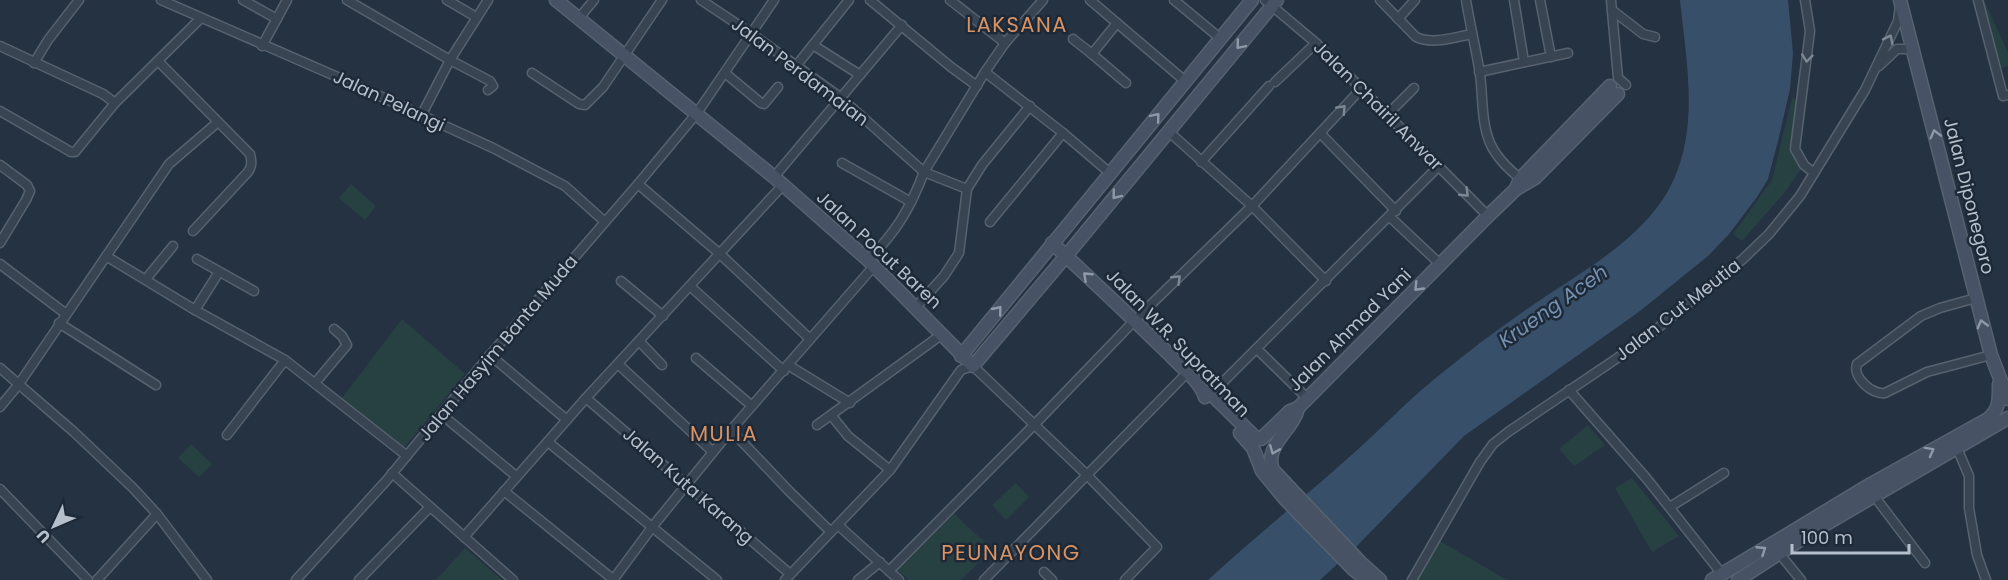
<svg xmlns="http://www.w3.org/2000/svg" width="2008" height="580" font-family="Poppins,sans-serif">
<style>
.green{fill:#274143}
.water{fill:#384f6a}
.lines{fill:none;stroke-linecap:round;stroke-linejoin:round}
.street-casing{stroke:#57626f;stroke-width:11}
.secondary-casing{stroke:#57626f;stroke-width:15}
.street{stroke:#394452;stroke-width:8}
.secondary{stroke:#475365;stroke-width:12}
.oneway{stroke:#7e8895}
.oneway2{stroke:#8f99a8}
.labels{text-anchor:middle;stroke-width:5;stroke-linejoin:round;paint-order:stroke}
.street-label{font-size:18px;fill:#b6bfcc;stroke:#1e2937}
.water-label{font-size:20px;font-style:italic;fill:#7591b0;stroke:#1e2937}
.quarter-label{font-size:21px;letter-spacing:1.5px;fill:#da9363;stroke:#1e2937}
</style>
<rect width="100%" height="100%" fill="#253242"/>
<g class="green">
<path d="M1979,0H1984L2008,53V67L2007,66L1996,70Z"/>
<path d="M1792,98L1805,104L1797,147L1791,151L1801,169L1785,192L1742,241L1733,234L1772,180Z"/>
<path d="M351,184L376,206L365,220L339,198Z"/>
<path d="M402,319L465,374L403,449L342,398Z"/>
<path d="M1588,425L1605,445L1574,466L1559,449Z"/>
<path d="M191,444L212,464L199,477L178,458Z"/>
<path d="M1632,478L1679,536L1652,552L1615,488Z"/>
<path d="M1016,483L1029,497L1006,520L992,505Z"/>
<path d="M954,514L992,549L961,580H909L897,570Z"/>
<path d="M1438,540L1507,580H1414Z"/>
<path d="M465,548L502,580H436Z"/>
</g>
<path class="water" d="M1680,0H1788L1793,53L1790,89L1778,141L1768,179L1757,197L1729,234L1708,256L1640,311L1464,436L1356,547L1320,580H1208C1256,536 1307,495 1355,452C1381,429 1405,403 1432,381C1464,355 1496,330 1530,307C1580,272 1648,238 1674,179C1699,123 1686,59 1680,0Z"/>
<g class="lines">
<g class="street-casing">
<g id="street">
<path d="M161,0L358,86L493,148L565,186L605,222"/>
<path d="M243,0L277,19"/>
<path d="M347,0L450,60L490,81L493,86L488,90"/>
<path d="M447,0L476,17"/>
<path d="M701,0L752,34L840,97L924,172L967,189L959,253L944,276L916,307"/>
<path d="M870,0L951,67L977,86"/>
<path d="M950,0L1005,43"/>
<path d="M1090,0L1185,81"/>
<path d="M1174,0L1221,39"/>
<path d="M1265,0L1316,43L1488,216"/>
<path d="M1380,0L1416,37C1433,45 1454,37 1472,34"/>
<path d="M1466,0C1470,25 1476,49 1480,74C1483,96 1481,122 1490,143C1497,159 1511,171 1524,182"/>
<path d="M1514,0L1524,62"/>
<path d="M1540,0L1551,57"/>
<path d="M1611,0L1618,78L1626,85"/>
<path d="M1805,0L1810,31L1795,149L1804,165L1814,173"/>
<path d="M1978,0L2003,96L2008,95"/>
<path d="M1612,10L1643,34L1655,37"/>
<path d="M579,18L594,0"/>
<path d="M1398,19L1415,0"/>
<path d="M1117,23L1092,54L1126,83"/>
<path d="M1073,39L1092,54"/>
<path d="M813,45L860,75"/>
<path d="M0,46L103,94L115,103"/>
<path d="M262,46L287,0"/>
<path d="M158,61L250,154C252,162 252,166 248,172L193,231"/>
<path d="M34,63L48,40L79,0"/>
<path d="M796,66L849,0"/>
<path d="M1879,66L1897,49H1908L1914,51"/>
<path d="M985,72L1005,43L1043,0"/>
<path d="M1479,72L1568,53"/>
<path d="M532,73L579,104L585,105L603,87L662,0"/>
<path d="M725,73L761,103L764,104L778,87"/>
<path d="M1275,82L1316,43"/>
<path d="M0,111L71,152H75L115,103L201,18"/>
<path d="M1387,115L1414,88"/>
<path d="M421,116L450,60L488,0"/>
<path d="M1168,131L1252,206L1326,281"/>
<path d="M1320,133L1396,211"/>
<path d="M1201,162L1269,86"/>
<path d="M842,163L911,202"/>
<path d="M0,165L27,185L30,191L26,200L0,243"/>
<path d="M774,177L902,25"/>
<path d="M638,184L720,254L810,339"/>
<path d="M967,189L982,165L1030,106"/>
<path d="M1390,217L1440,264"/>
<path d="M990,222L1063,133"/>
<path d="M106,256L195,310L285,360L407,456"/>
<path d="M197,259L254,291"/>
<path d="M868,260C896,232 910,209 924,172L985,72L1063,133L1110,173"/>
<path d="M0,264L66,314"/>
<path d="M146,279L173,246"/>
<path d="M621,281L663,316"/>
<path d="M691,287L784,371"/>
<path d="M1976,298L1940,308L1921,316L1857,364C1852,377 1872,395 1885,393L1927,372L1991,355"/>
<path d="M195,310L219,272"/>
<path d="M59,323L156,385"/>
<path d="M639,341L662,365"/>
<path d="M1257,349L1307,398"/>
<path d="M490,355L567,420"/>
<path d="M696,358L752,406"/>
<path d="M618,364L713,452"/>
<path d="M788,365L850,403"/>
<path d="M0,368L74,432L133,488L157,514L207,580"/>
<path d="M315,383L347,345L342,336L334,329"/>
<path d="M1569,390L1647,479L1722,574"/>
<path d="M1209,396L1438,167"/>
<path d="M586,398L790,574"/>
<path d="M0,407L19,384L169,164L218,122"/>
<path d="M441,414L516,476"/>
<path d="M831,415L848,436L890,470"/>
<path d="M817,425L941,335"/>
<path d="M731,430L789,491L831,532"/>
<path d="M227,435L285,360"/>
<path d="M548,442L717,580"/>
<path d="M1957,448L1969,476V508L1977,555L1986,580"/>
<path d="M392,473L513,580"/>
<path d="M0,489L88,580"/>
<path d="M504,491L614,580"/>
<path d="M1875,497L1925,563"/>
<path d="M1670,507L1724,473"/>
<path d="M838,525L899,580"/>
<path d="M464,537L586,398L783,185"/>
<path d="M1779,553L1801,580"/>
<path d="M889,571L1034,425L1135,320L1252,206L1361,89"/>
<path d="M1044,572L1052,580"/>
<path d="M97,580L157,514"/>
<path d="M296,580L386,481L490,355L638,184L697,113L774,0"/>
<path d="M359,580L430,507"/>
<path d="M613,580L653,526L731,430L874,266"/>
<path d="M785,580L890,470L961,370L973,366L1086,474L1157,547L1125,580"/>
<path d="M858,580L880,562"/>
<path d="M984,580L1187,373"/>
<path d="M1412,580L1480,462L1493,444L1508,432L1638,344L1743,259L1769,234L1800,196L1865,90L1898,21L1900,6"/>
</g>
</g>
<g class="secondary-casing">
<g id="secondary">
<path d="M556,0L774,177L868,260L973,366L1066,256L1277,0"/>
<path d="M1900,0L1991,355L2008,399"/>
<path d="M1516,189L1520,179L1610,86"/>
<path d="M1052,243C1092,280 1131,317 1170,355C1181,367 1200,381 1205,397"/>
<path d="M961,356L1252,0"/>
<path d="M1203,391L1211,394L1256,438L1261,439L1290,411L1298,408L1488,216L1516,189L1535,178L1618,94"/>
<path d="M1298,408C1294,429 1263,446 1273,470L1360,562L1380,580"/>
<path d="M1240,433L1253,448L1262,471L1285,499L1353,569L1367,580"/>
<path d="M1712,580L1871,484L1988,419C2000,409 1999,399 1999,384"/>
<path d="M1738,580L1814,531L2008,418"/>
</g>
</g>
<use href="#street" class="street"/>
<use href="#secondary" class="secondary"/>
</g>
<defs><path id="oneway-chevron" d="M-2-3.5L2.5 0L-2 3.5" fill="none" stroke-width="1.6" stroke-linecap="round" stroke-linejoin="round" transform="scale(1.5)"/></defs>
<g class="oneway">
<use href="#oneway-chevron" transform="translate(1889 39) rotate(-64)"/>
<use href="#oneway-chevron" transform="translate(1807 58) rotate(96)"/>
<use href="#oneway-chevron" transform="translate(1342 109) rotate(-47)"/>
<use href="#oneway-chevron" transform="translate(1465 193) rotate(44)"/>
<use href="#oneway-chevron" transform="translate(1177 279) rotate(-44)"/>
</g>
<g class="oneway2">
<use href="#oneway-chevron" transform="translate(1240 45) rotate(130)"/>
<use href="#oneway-chevron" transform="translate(1156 117) rotate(-50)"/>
<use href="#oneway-chevron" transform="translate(1935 134) rotate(-104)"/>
<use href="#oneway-chevron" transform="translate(1116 195) rotate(129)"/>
<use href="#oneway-chevron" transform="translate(1087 276) rotate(-137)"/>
<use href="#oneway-chevron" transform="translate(1418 287) rotate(134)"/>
<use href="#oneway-chevron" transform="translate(998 310) rotate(-51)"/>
<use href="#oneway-chevron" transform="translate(1982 324) rotate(-105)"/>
<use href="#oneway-chevron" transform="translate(1274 450) rotate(112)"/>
<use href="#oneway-chevron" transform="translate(1930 451) rotate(-29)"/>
<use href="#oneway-chevron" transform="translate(1762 550) rotate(-33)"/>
</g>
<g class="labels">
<g class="street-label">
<text transform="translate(800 72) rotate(37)" y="6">Jalan Perdamaian</text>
<text transform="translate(389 101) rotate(25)" y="6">Jalan Pelangi</text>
<text transform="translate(1378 106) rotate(45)" y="6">Jalan Chairil Anwar</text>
<text transform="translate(1969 196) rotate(76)" y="6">Jalan Diponegoro</text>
<text transform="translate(879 250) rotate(43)" y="6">Jalan Pocut Baren</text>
<text transform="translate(1678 310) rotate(-38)" y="6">Jalan Cut Meutia</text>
<text transform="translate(1350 330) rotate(-45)" y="6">Jalan Ahmad Yani</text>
<text transform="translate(1178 343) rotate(46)" y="6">Jalan W.R. Supratman</text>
<text transform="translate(498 348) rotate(-50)" y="6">Jalan Hasyim Banta Muda</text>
<text transform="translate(688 486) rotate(41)" y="6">Jalan Kuta Karang</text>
</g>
<g class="water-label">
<text transform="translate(1553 306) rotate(-35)" y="7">Krueng Aceh</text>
</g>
<g class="quarter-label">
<text x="1017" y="32">LAKSANA</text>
<text x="724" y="441">MULIA</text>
<text x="1011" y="560">PEUNAYONG</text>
</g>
</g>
<g transform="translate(54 526) rotate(226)" stroke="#1e2937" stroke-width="4.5" paint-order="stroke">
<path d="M0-4.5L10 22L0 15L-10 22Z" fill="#b6bfcc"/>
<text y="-9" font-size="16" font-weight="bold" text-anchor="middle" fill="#b6bfcc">U</text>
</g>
<path d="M1792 544v9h117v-9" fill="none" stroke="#b6bfcc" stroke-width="3"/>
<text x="1801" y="544" font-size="18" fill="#b6bfcc" stroke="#1e2937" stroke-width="4.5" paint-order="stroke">100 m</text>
</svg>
